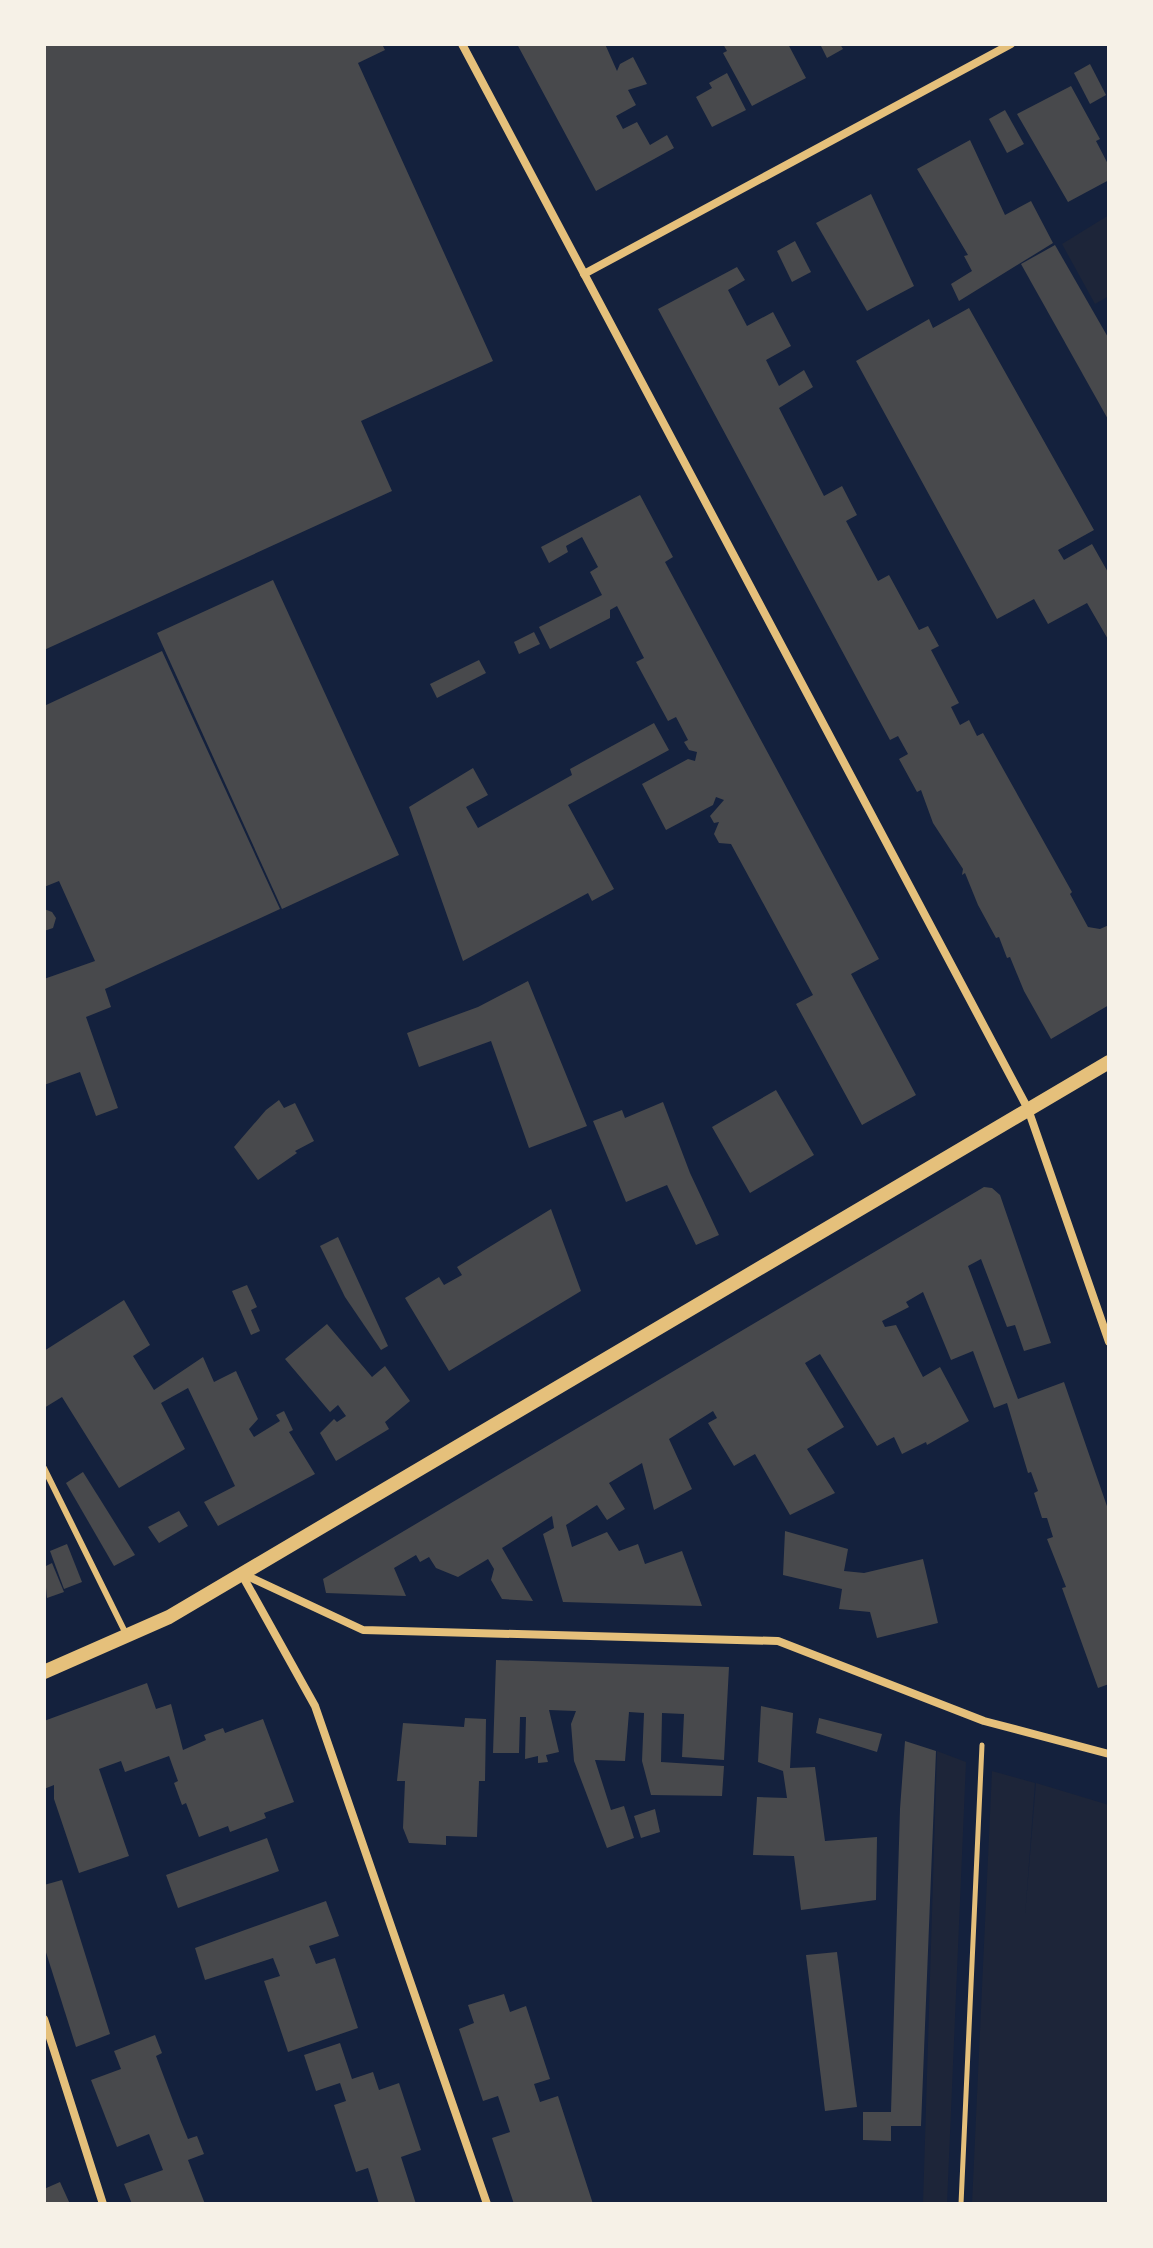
<svg xmlns="http://www.w3.org/2000/svg" width="1153" height="2248" font-family="'Work Sans',sans-serif">
<style>
.green{fill:#1d2539}
.building{fill:#48494c}
.lines{fill:none;stroke-linecap:round;stroke-linejoin:round}
.path{stroke:#e5c07b;stroke-width:5}
.service{stroke:#e5c07b;stroke-width:6}
.minor{stroke:#e5c07b;stroke-width:8}
.tertiary{stroke:#e5c07b;stroke-width:14}
</style>
<rect width="100%" height="100%" fill="#14213d"/>
<g class="green">
<path d="M1109,215V296L1095,304L1062,244Z"/>
<path d="M937,1751L966,1762L947,2204H923Z"/>
<path d="M992,1771L1035,1783L1025,1916L1036,1783L1109,1805V2204H972Z"/>
</g>
<g class="building">
<path d="M44,44H382L385,50L358,63L493,361L361,421L392,491L44,650Z"/>
<path d="M517,44H605L617,71L620,64L633,57L647,84L628,90L636,105L616,116L623,129L637,122L650,145L667,135L674,148L596,191Z"/>
<path d="M723,44H788L806,78L752,106L723,53L727,51Z"/>
<path d="M820,44H840L843,49L827,58Z"/>
<path d="M1090,64L1106,95L1090,104L1074,73Z"/>
<path d="M727,73L746,110L712,127L696,97L712,88L709,83Z"/>
<path d="M1071,86L1100,139L1096,141L1109,166V180L1068,202L1017,114Z"/>
<path d="M1005,110L1024,144L1007,153L989,119Z"/>
<path d="M970,140L1005,215L1031,201L1053,243L959,301L951,284L972,271L964,256L968,255L917,169Z"/>
<path d="M871,194L914,286L867,311L816,223Z"/>
<path d="M795,241L811,272L792,282L777,251Z"/>
<path d="M1055,245L1109,339V421L1021,264Z"/>
<path d="M737,267L745,280L728,290L747,326L773,312L791,346L766,360L779,386L804,370L813,387L779,408L824,496L842,486L857,515L846,521L878,581L889,575L919,630L928,626L939,646L931,650L959,703L951,707L960,725L969,720L977,736L983,733L1072,892L1070,894L1088,927L1100,929L1109,925V1005L1051,1039L1024,991L1010,957L1007,958L999,937L996,938L978,905L965,873L962,875L963,869L933,823L921,790L917,792L899,759L908,754L898,736L890,740L658,309Z"/>
<path d="M969,308L1094,530L1058,550L1064,560L1092,544L1109,574V641L1087,603L1048,624L1034,599L997,619L856,361L929,319L933,328Z"/>
<path d="M640,495L673,557L665,562L879,959L851,974L916,1095L862,1125L796,1004L813,995L731,844L719,843L714,834L719,822L714,823L710,816L724,800L716,797L713,805L666,830L642,784L688,759L695,761L697,752L689,750L684,742L688,740L676,717L668,721L636,662L644,658L617,606L610,610V618L550,649L539,627L602,595L590,572L598,567L582,537L566,546L568,552L549,563L541,547Z"/>
<path d="M273,580L399,855L282,909L157,633Z"/>
<path d="M534,632L540,644L519,654L514,642Z"/>
<path d="M162,651L280,909L105,989L111,1007L86,1017L118,1108L96,1116L80,1072L44,1085V979L95,961L59,881L44,887V706Z"/>
<path d="M479,660L486,673L437,698L430,684Z"/>
<path d="M654,723L669,750L568,805L614,889L592,901L588,893L463,961L409,807L473,768L488,795L466,807L478,828L572,775L570,769Z"/>
<path d="M44,909L52,912L56,918L53,928L44,931Z"/>
<path d="M528,981L587,1126L529,1148L491,1041L419,1067L407,1033L478,1007Z"/>
<path d="M776,1090L814,1155L750,1193L712,1127Z"/>
<path d="M279,1100L284,1108L295,1103L314,1141L295,1151L297,1153L258,1180L234,1147L266,1110Z"/>
<path d="M663,1102L690,1173L719,1235L696,1245L667,1185L626,1202L593,1121L622,1110L625,1118Z"/>
<path d="M984,1187L992,1188L1000,1195L1051,1343L1024,1351L1015,1325L1007,1327L981,1259L968,1266L1018,1399L1064,1382L1109,1512V1684L1098,1688L1062,1588L1066,1587L1047,1539L1053,1537L1047,1518H1042L1034,1493L1038,1491L1031,1472L1028,1473L1007,1403L994,1408L973,1351L951,1360L923,1292L906,1302L909,1307L882,1321L885,1327L896,1325L923,1377L940,1367L969,1421L927,1445L926,1442L902,1454L894,1437L877,1446L820,1354L805,1363L844,1427L807,1449L835,1493L790,1515L755,1454L734,1466L708,1423L717,1418L713,1411L669,1439L692,1489L654,1510L642,1463L609,1483L625,1509L607,1520L597,1505L566,1525L572,1547L607,1532L619,1551L638,1544L645,1564L682,1551L702,1606L563,1602L543,1534L554,1528L552,1516L502,1548L533,1601L502,1599L491,1580L494,1569L488,1559L458,1577L436,1568L429,1557L420,1562L416,1555L394,1568L406,1596L326,1593L323,1579Z"/>
<path d="M551,1209L581,1291L449,1371L405,1298L439,1277L444,1285L462,1275L457,1267Z"/>
<path d="M338,1237L388,1346L381,1350L345,1297L320,1246Z"/>
<path d="M247,1285L257,1307L251,1310L260,1331L251,1335L232,1291Z"/>
<path d="M124,1300L150,1345L133,1356L154,1390L203,1357L214,1382L236,1371L258,1419L249,1429L254,1437L280,1421L276,1415L284,1411L293,1430L289,1432L315,1474L218,1526L204,1502L235,1486L188,1388L161,1403L185,1449L119,1488L62,1397L44,1408V1351Z"/>
<path d="M327,1324L372,1377L385,1366L410,1401L385,1422L389,1429L336,1461L320,1433L334,1419L337,1422L346,1416L338,1405L330,1412L285,1359Z"/>
<path d="M83,1472L135,1555L114,1566L66,1483Z"/>
<path d="M179,1511L188,1526L159,1543L148,1527Z"/>
<path d="M785,1531L848,1549L844,1571L864,1573L923,1559L938,1623L877,1638L870,1612L839,1609L842,1589L783,1575Z"/>
<path d="M67,1544L82,1582L64,1589L50,1551Z"/>
<path d="M52,1563L64,1592L47,1598L44,1567Z"/>
<path d="M496,1660L729,1667L724,1760L682,1757L684,1714L662,1713L661,1762L724,1766L722,1796L651,1795L642,1761L644,1713L629,1712L625,1761L595,1760L611,1810L624,1806L634,1838L607,1848L574,1761L571,1724L576,1711L549,1710L559,1752L546,1755L548,1762L538,1763V1756L525,1759L526,1717H520L519,1753H493Z"/>
<path d="M147,1683L156,1709L171,1704L183,1750L206,1740L204,1735L223,1728L225,1733L263,1719L294,1802L264,1813L266,1818L230,1832L228,1826L199,1837L186,1803L182,1805L174,1783L178,1781L169,1756L125,1772L121,1761L99,1769L129,1856L79,1873L54,1799V1785L44,1789V1721Z"/>
<path d="M761,1706L793,1713L790,1768L815,1767L825,1841L877,1837L876,1900L801,1910L794,1856L753,1855L757,1797L787,1798L783,1771L758,1762Z"/>
<path d="M465,1718L486,1719L485,1781H479L477,1837L446,1836V1845L409,1843L403,1828L405,1781H397L403,1723L464,1727Z"/>
<path d="M819,1718L882,1734L877,1752L816,1733Z"/>
<path d="M905,1741L936,1751L921,2126H891V2141L863,2140V2112H891L900,1809Z"/>
<path d="M655,1809L660,1832L641,1838L634,1816Z"/>
<path d="M267,1838L279,1871L178,1908L166,1875Z"/>
<path d="M62,1880L110,2034L76,2047L44,1946V1885Z"/>
<path d="M326,1901L339,1936L309,1946L316,1964L335,1958L358,2028L288,2052L264,1981L280,1976L273,1958L205,1980L195,1948Z"/>
<path d="M837,1952L857,2107L825,2111L806,1955Z"/>
<path d="M504,1994L510,2012L526,2006L550,2079L534,2084L540,2102L558,2096L593,2204H514L492,2138L510,2132L498,2096L483,2101L459,2029L474,2023L468,2005Z"/>
<path d="M155,2035L162,2053L156,2056L181,2122L188,2139L197,2136L204,2154L188,2160L205,2204H132L124,2184L163,2170L149,2134L117,2147L91,2080L121,2069L114,2051Z"/>
<path d="M340,2043L352,2079L373,2072L379,2090L399,2083L421,2150L401,2157L416,2204H379L368,2168L356,2172L334,2105L346,2101L340,2083L316,2091L304,2055Z"/>
<path d="M60,2182L70,2204H44V2189Z"/>
</g>
<g class="lines">
<path class="path" d="M961,2204L982,1745"/>
<path class="service" d="M44,1468L127,1636"/>
<g class="minor">
<path d="M462,44L1028,1109L1109,1342"/>
<path d="M584,274L1011,44"/>
<path d="M243,1574L363,1630L778,1641L984,1721L1109,1754"/>
<path d="M242,1575L315,1706L487,2204"/>
<path d="M44,2019L103,2204"/>
</g>
<path class="tertiary" d="M44,1672L169,1617L1109,1062"/>
</g>
<rect width="1153" height="2248" fill="none" stroke="#f6f1e7" stroke-width="92"/>
</svg>
